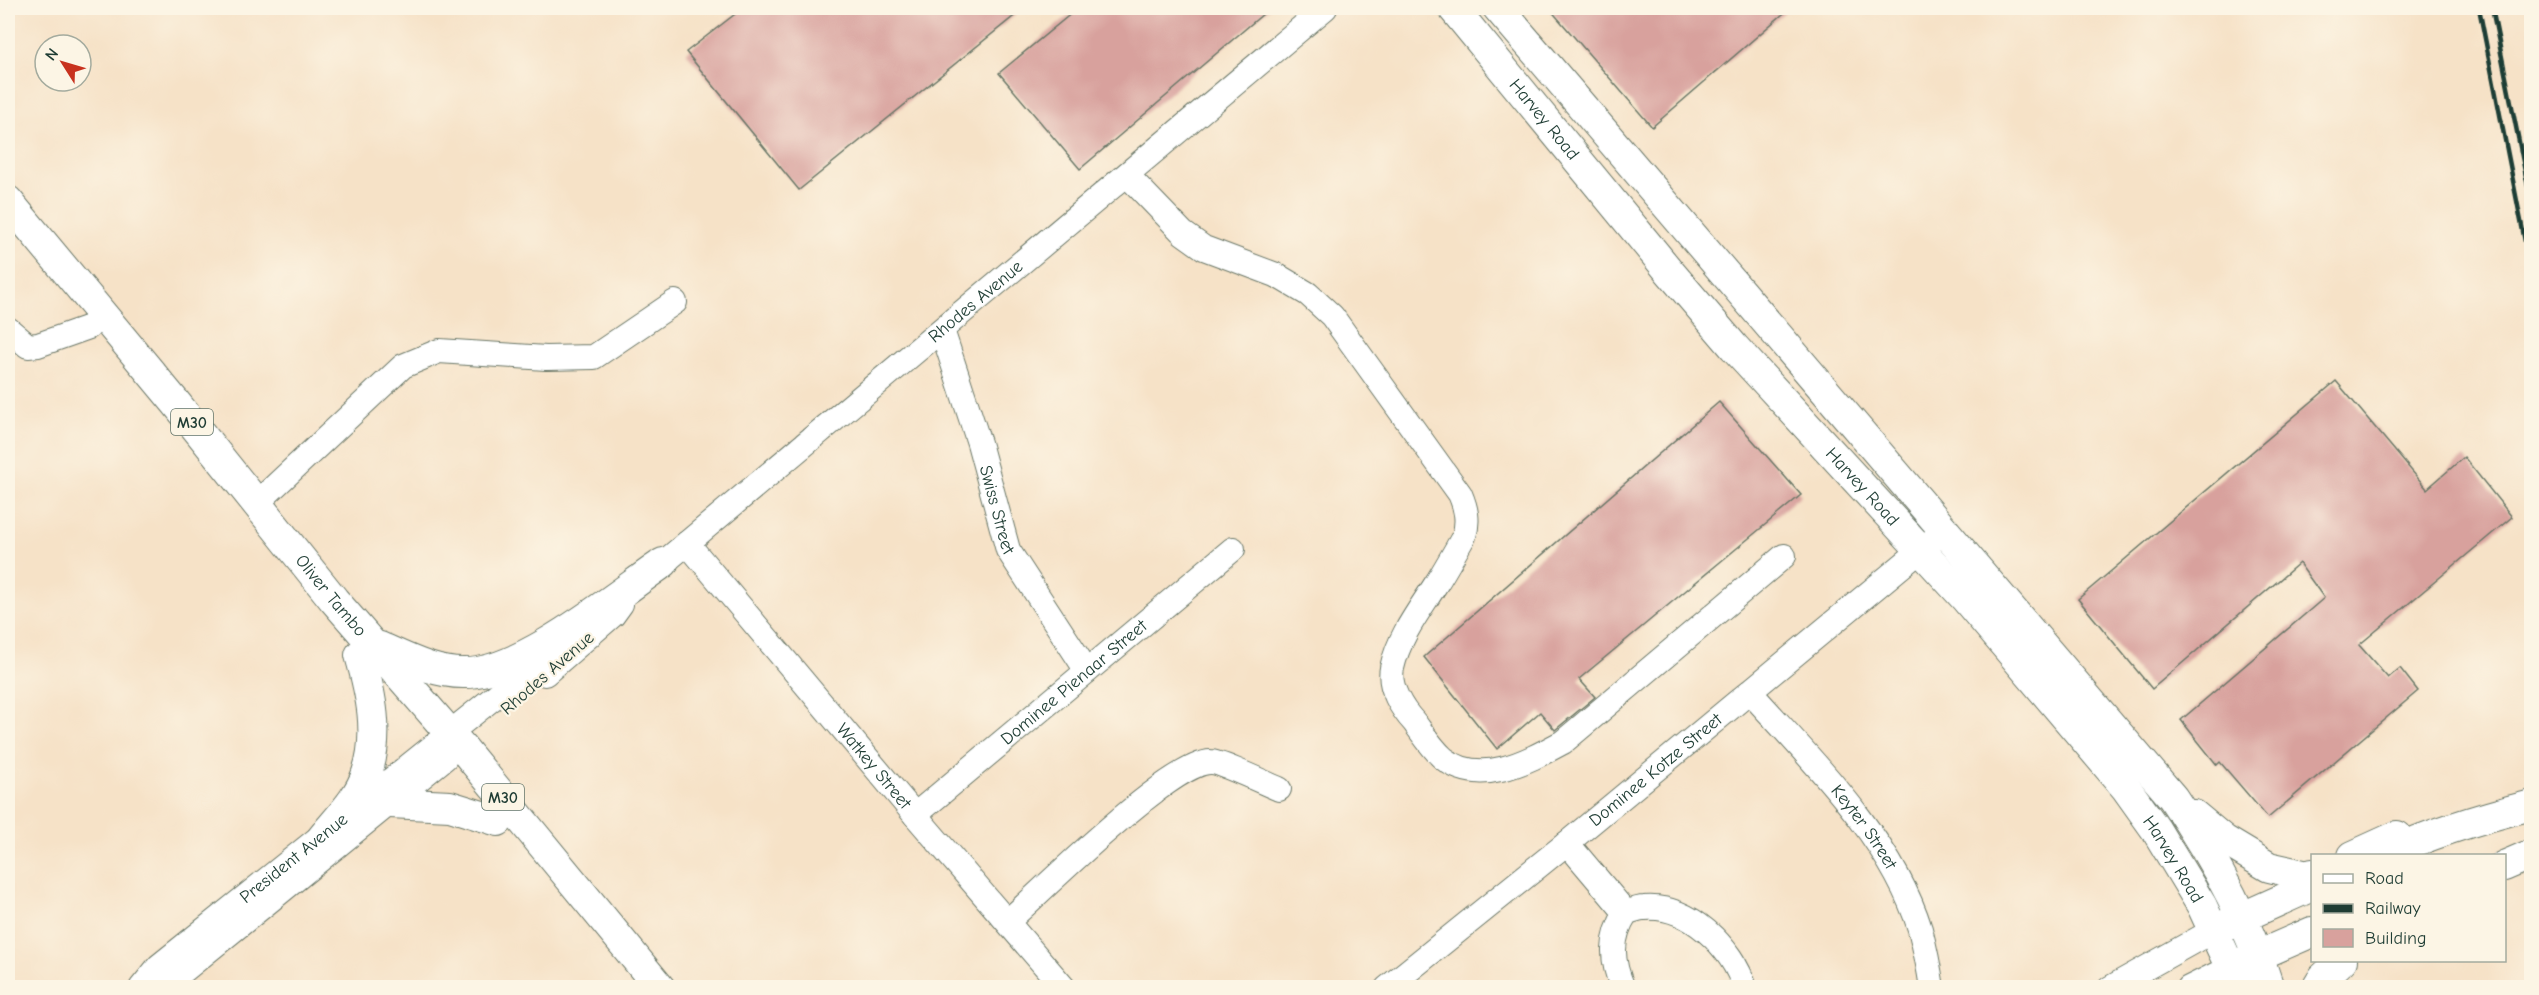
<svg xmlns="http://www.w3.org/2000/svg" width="2539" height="995" font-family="'Comic Neue',sans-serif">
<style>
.building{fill:#d8a19d}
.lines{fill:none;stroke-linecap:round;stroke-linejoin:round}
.minor-casing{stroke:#6a7767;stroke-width:26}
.major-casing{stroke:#6a7767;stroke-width:32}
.minor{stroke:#fff;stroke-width:24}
.major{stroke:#fff;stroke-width:30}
.rail{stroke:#1f3d34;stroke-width:4.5}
.labels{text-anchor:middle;stroke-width:4.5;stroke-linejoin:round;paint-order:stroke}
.shield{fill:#fcf5e5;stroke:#617469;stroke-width:1.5}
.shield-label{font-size:16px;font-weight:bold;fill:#1f3d34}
.street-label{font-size:18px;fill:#1f3d34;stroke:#fcf5e5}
</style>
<rect width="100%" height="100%" fill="#fcf5e5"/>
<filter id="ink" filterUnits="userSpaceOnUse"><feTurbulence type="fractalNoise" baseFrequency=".0167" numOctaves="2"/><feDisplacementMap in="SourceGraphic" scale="12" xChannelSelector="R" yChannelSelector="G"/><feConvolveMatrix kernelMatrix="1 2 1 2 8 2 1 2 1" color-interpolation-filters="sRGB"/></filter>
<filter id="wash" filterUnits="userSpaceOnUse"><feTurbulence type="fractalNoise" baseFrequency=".008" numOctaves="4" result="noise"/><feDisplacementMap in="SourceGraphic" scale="24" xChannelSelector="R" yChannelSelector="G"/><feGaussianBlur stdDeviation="1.35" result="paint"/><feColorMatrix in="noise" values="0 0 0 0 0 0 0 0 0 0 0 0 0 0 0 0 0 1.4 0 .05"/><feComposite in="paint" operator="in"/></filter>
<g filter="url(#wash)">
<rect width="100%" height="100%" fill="#f6e2c7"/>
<g id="blocks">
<g class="building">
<path d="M743,8H1024L799,190L686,52Z"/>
<path d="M1078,8H1270L1080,169L999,73Z"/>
<path d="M1549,8H1790L1652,127Z"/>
<path d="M2336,381L2427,489L2464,457L2512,517L2359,645L2388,678L2400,668L2418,691L2268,818L2220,762L2217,765L2181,720L2324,598L2299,563L2152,689L2078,599Z"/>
<path d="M1719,402L1801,495L1579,679L1595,697L1555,730L1540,712L1497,749L1424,657Z"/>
</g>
</g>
</g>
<g filter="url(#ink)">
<use href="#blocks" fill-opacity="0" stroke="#6a7767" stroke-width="1.5"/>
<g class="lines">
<g class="minor-casing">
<g id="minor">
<path d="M1127,175L1183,233L1204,248L1276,275L1308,294L1332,316L1460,494C1466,508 1469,521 1464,536C1455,552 1446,568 1436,584C1419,611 1399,636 1392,668C1388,687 1402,709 1414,722C1423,734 1432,748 1443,758C1480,788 1528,761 1563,742L1784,556"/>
<path d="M8,329L28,346L38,345L89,327"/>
<path id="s1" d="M942,330L979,443L1008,550L1087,671"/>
<path d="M257,503L403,366L439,351L546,358L594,357L675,302"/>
<path id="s2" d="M687,543L915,815L1064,988"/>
<path id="s3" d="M649,575L1325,8"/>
<path d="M545,674L613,615L621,604"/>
<path id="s4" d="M1750,692C1812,761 1892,839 1920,929C1925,948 1929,968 1932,988"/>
<path id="s5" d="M915,815L1233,549"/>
<path d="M1567,843L1626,913"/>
<path d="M1008,921C1043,890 1172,761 1211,762C1220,762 1267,784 1279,789"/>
<path id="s6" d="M141,988L159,966L553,650"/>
<path d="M157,988L171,981L445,758"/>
<path id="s7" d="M1387,988L1567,843L1933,540"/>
<path d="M1623,988C1611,961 1610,938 1626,913C1631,911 1638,908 1644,908C1689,904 1732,947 1745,988"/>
<path d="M2110,988L2214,930"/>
<path d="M2189,988L2231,967"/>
</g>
</g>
<g class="major-casing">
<g id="major">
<path id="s8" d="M1453,8L1669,271L1734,347L1965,598L2126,788L2156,830L2202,906L2240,988"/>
<path d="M1498,8L2173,798C2213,857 2248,920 2269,988"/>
<path id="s9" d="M8,201L176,403L334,600L461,746L660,988"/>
<path d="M380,647C406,658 433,673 463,673C520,675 615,596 663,563"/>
<path d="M390,803L450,806L498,821"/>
<path d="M2194,815L2224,840L2269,867L2308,876L2312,874"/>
<path d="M322,838C338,818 359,798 367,773C380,734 371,694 360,655"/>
<path d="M2353,856L2397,836"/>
<path d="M2381,856C2429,834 2480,818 2532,805"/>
<path d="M2504,866L2532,854"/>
<path d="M2225,925L2312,886"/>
<path d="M2241,963L2312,932"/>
<path d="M2317,988L2323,978L2342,960"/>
</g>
</g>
<use href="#minor" class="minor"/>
<use href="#major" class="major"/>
<g class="rail">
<path d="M2479,8L2532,277"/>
<path d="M2492,8L2532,206"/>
</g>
</g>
</g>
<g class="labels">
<g class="shield">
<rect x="171" y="409" width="42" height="26" rx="4.5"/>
<rect x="482" y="784" width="42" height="26" rx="4.5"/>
</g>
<g class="shield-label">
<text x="192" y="428">M30</text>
<text x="503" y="803">M30</text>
</g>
<g class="street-label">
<text dy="6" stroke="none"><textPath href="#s8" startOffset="144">Harvey Road</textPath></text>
<text dy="6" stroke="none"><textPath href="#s3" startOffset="426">Rhodes Avenue</textPath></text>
<text dy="6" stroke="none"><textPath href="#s8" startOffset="630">Harvey Road</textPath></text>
<text dy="6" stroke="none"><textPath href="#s1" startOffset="188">Swiss Street</textPath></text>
<text dy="6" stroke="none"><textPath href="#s9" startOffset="510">Oliver Tambo</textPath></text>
<text transform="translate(547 673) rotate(-41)" y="6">Rhodes Avenue</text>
<text dy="6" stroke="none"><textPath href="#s5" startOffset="207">Dominee Pienaar Street</textPath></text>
<text dy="6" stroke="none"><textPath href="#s2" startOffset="291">Watkey Street</textPath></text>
<text dy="6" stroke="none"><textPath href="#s7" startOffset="346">Dominee Kotze Street</textPath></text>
<text dy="6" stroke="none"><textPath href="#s4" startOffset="177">Keyter Street</textPath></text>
<text dy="6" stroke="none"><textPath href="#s6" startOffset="201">President Avenue</textPath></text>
<text dy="6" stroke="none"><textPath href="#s8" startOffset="1116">Harvey Road</textPath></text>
</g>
</g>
<rect width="2539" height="995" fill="none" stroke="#fcf5e5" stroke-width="30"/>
<rect x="2311" y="854" width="195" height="108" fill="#fcf5e5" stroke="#a4ab9e" stroke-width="1.5"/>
<rect x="2323" y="874" width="30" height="9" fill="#ffffff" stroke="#a4ab9e" stroke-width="1.5"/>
<text x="2365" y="884" font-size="18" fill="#1f3d34">Road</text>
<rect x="2323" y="904" width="30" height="9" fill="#1f3d34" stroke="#a4ab9e" stroke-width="1.5"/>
<text x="2365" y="914" font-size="18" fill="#1f3d34">Railway</text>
<rect x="2323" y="929" width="30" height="18" fill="#d8a19d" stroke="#a4ab9e" stroke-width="1.5"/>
<text x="2365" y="944" font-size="18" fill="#1f3d34">Building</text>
<g transform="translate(63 63) rotate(307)"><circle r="28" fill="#fcf5e5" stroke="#a4ab9e" stroke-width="1.5"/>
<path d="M0-4.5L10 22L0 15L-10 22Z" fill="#c8321e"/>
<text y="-9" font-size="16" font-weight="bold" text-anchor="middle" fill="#1f3d34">N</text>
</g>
</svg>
